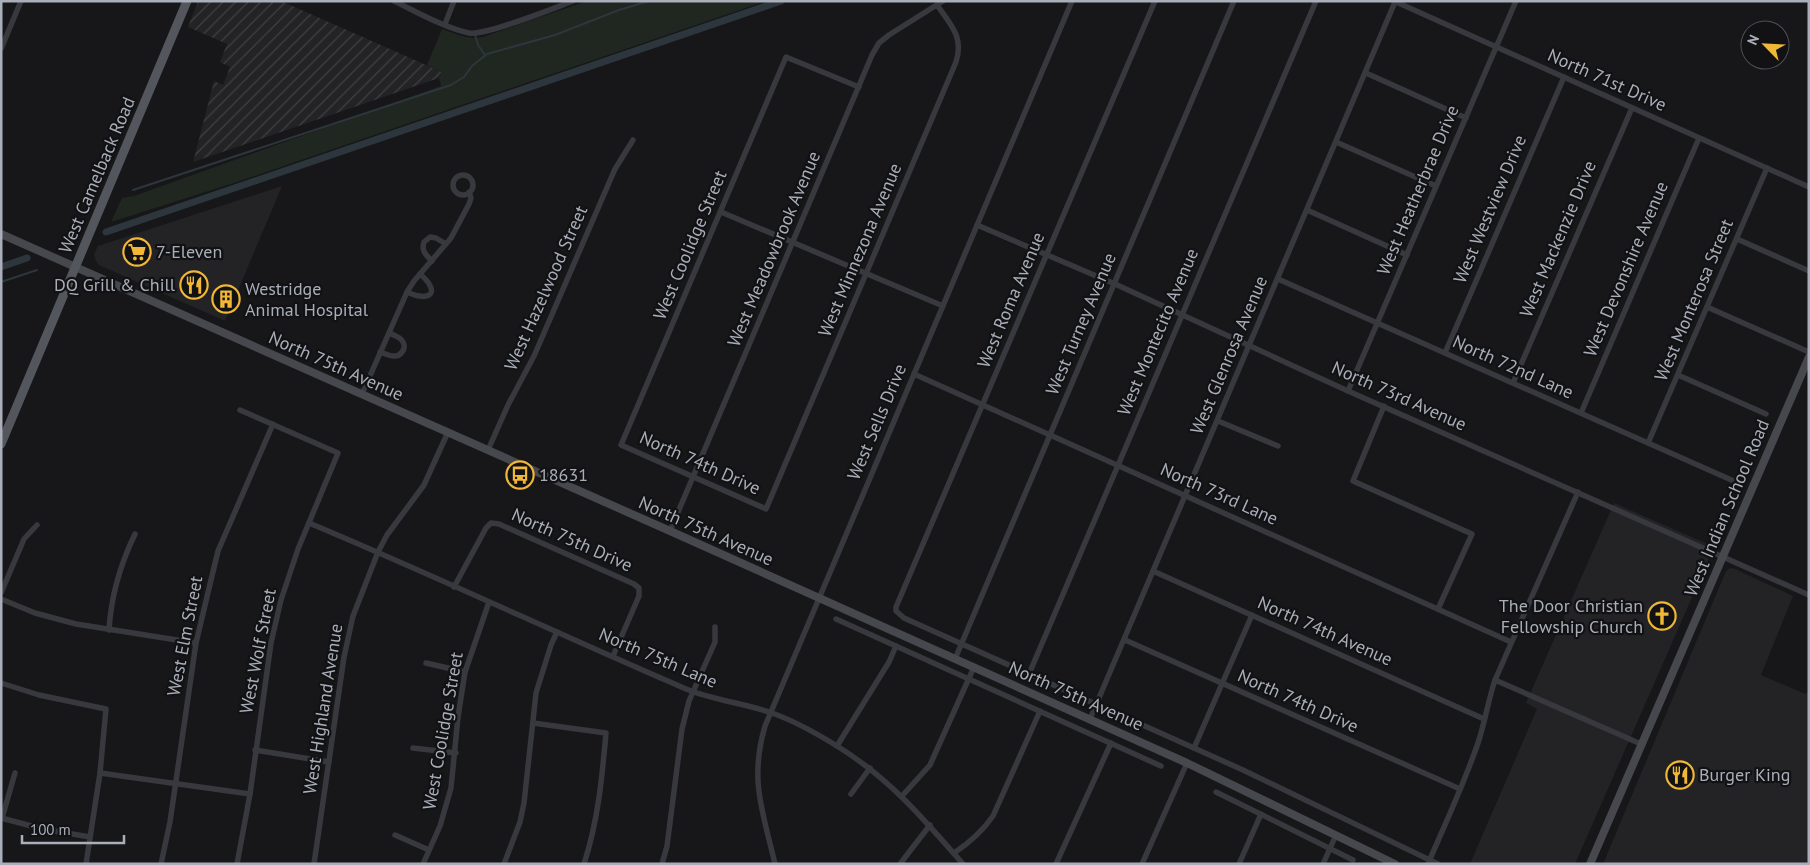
<svg xmlns="http://www.w3.org/2000/svg" width="1810" height="865" font-family="'PT Sans',sans-serif">
<style>
.built{fill:#232326}
.industrial{fill:url(#industrial-furrows)}
.green{fill:#1f2720}
.lines{fill:none;stroke-linecap:round;stroke-linejoin:round}
.stream{stroke:#2d363d;stroke-width:2}
.canal{stroke:#2d363d;stroke-width:7}
.minor{stroke:#38393e;stroke-width:5.5}
.secondary{stroke:#46484e;stroke-width:8}
.primary{stroke:#54565d;stroke-width:9}
.labels{text-anchor:middle;stroke-width:4.5;stroke-linejoin:round;paint-order:stroke}
.street-label{font-size:18px;fill:#a9aeb9;stroke:#121214}
.poi-label{font-size:18px;fill:#a9aeb9;stroke:#121214;text-anchor:start}
</style>
<defs>
<pattern id="industrial-furrows" width="10" height="10" patternUnits="userSpaceOnUse" patternTransform="scale(1.25)"><rect width="10" height="10" fill="#232326"/><path d="M-1 1l2-2M0 10L10 0M9 11l2-2" fill="none" stroke="#404043"/></pattern>
</defs>
<rect width="100%" height="100%" fill="#171719"/>
<g class="built">
<path d="M282,186L225,321L99,265L96,261L94,254L98,246Z"/>
<path d="M1614,503L1712,546L1707,563L1575,864H1470L1537,709L1526,703Z"/>
<path d="M1730,568L1735,569L1793,596L1761,675L1805,694L1809,691V864H1603L1726,571Z"/>
</g>
<path class="industrial" d="M198,1H281L442,72L439,78L193,162L214,81L223,85L230,67L220,62L227,44L188,27Z"/>
<path class="green" d="M587,1H766L237,182L111,222L122,198L134,196L441,86L439,78L442,72L427,65L442,29C456,34 468,40 483,37Z"/>
<g class="lines">
<g class="stream">
<path d="M475,35L478,45L485,55"/>
<path d="M133,190L451,85L464,77L472,66L487,54L555,35L619,10L649,1"/>
<path d="M1,282L37,270"/>
</g>
<g class="canal">
<path d="M106,232L781,1"/>
<path d="M1,267L27,258"/>
</g>
<g class="minor">
<path d="M394,1C417,12 445,28 469,33C485,36 554,8 573,1"/>
<path d="M1155,1L896,607V611L904,618L1243,770L1438,864"/>
<path d="M1394,1L1809,187"/>
<path d="M445,24L454,1"/>
<path d="M1,49L21,1"/>
<path d="M1366,73L1466,118"/>
<path d="M859,87L786,57L621,445L766,509L956,62C964,37 951,25 937,5"/>
<path d="M1336,142L1436,186"/>
<circle cx="463" cy="185" r="10"/>
<path d="M1307,210L1407,255"/>
<path d="M721,212L943,306"/>
<path d="M977,225L1115,284L1348,391L1809,595"/>
<path d="M1737,239L1809,271"/>
<path d="M432,261C426,255 421,251 424,242L430,237L436,238L446,244"/>
<path d="M1278,279L1736,482"/>
<path d="M407,292C431,303 441,292 420,274"/>
<path d="M1707,307L1809,352"/>
<path d="M380,352C384,353 389,356 393,356C400,357 407,349 403,342C401,337 394,335 389,333"/>
<path d="M1445,353L1564,77"/>
<path d="M914,374L1511,642"/>
<path d="M1678,375L1766,414"/>
<path d="M1513,383L1632,108"/>
<path d="M1348,391L1516,1"/>
<path d="M362,394L407,292L414,281L451,238L469,204L471,198L469,192"/>
<path d="M1384,406L1353,481L1472,534L1438,609"/>
<path d="M1581,413L1699,138"/>
<path d="M1218,421L1278,446"/>
<path d="M1648,443L1767,168"/>
<path d="M488,450L508,405L534,356L615,169L633,140"/>
<path d="M309,523C436,576 560,635 686,689C713,700 742,703 769,712C793,720 816,733 837,746C889,778 923,818 963,864"/>
<path d="M670,531L872,55L879,43L889,35L943,1"/>
<path d="M1153,571L1484,719"/>
<path d="M454,587L486,528L491,523L499,524L634,584L639,588V596L613,656"/>
<path d="M1,593L24,539L37,525"/>
<path d="M1,599L35,613L76,624L196,643"/>
<path d="M836,619L1161,766"/>
<path d="M109,630C111,596 120,565 135,534"/>
<path d="M1125,640L1460,789"/>
<path d="M955,659L1234,1"/>
<path d="M426,663L465,672"/>
<path d="M1029,674L1316,1"/>
<path d="M1495,680L1641,744"/>
<path d="M1,683L39,695L106,709L100,773L86,864"/>
<path d="M1090,719L1395,2"/>
<path d="M533,723L606,733C602,778 598,821 584,864"/>
<path d="M837,746L889,662L896,646"/>
<path d="M413,748L456,753"/>
<path d="M1194,748L1252,615"/>
<path d="M255,750L329,762"/>
<path d="M100,773L250,794"/>
<path d="M1216,792L1353,860"/>
<path d="M851,794L870,768"/>
<path d="M902,796L930,765L974,667"/>
<path d="M1,818L43,829L90,837"/>
<path d="M2,818L15,773"/>
<path d="M395,835L429,850"/>
<path d="M954,853C969,843 982,832 993,816L1040,711"/>
<path d="M161,864L170,822L196,643L211,580L218,551L273,424"/>
<path d="M237,864L250,794L271,643L281,600L298,549L338,453L240,410"/>
<path d="M314,864L344,657L353,616L378,552L387,535L424,485L448,432"/>
<path d="M423,864L440,826L451,788L458,717L465,672L489,602"/>
<path d="M504,864L520,822L524,803L536,693L551,645L557,632"/>
<path d="M662,864L667,846L682,729L689,701L715,642V627"/>
<path d="M775,864C763,812 749,780 765,726L1072,1"/>
<path d="M900,864L930,825"/>
<path d="M1056,864L1111,743"/>
<path d="M1142,864L1187,763"/>
<path d="M1239,864L1261,814"/>
<path d="M1323,864L1336,835"/>
<path d="M1428,864C1445,824 1464,784 1478,743C1485,722 1488,701 1495,680L1578,492"/>
</g>
<g class="secondary">
<path d="M1,234L670,531L1187,763L1395,864"/>
<path d="M1590,864L1809,357"/>
</g>
<path class="primary" d="M1,444L187,1"/>
</g>
<defs>
<g id="supermarket-ring" transform="scale(1.4375)"><circle r="9.5" fill="#121214" stroke="#f1b837" stroke-width="1.5"/><path d="M-6-5.5h2.5l.6 2H6L4.5 2H-2.5L-4.4-4H-6ZM-1.5 3.2a1.3 1.3 0 1 0 .1 0ZM3 3.2a1.3 1.3 0 1 0 .1 0Z" fill="#f1b837"/></g>
<g id="restaurant-ring" transform="scale(1.4375)"><circle r="9.5" fill="#121214" stroke="#f1b837" stroke-width="1.5"/><path d="M-5-6h1v4h1v-4h1v4h1v-4h1v5L-1.5 .5V6h-2V.5L-5-1ZM5-6V6H3V1.5H1.5Q1.5-4 5-6Z" fill="#f1b837"/></g>
<g id="building-ring" transform="scale(1.4375)"><circle r="9.5" fill="#121214" stroke="#f1b837" stroke-width="1.5"/><path d="M-4-6H4V6H1V3H-1V6H-4ZM-2.5-4.3h1.7v1.8h-1.7ZM.8-4.3h1.7v1.8H.8ZM-2.5-1h1.7V.8h-1.7ZM.8-1h1.7V.8H.8Z" fill="#f1b837"/></g>
<g id="bus-ring" transform="scale(1.4375)"><circle r="9.5" fill="#121214" stroke="#f1b837" stroke-width="1.5"/><path d="M-5-6H5V4H4V6H2V4H-2V6H-4V4H-5ZM-3.5-4V0h7V-4ZM-3.5 1.2v1.5H-2V1.2ZM2 1.2v1.5H3.5V1.2Z" fill="#f1b837"/></g>
<g id="church-ring" transform="scale(1.4375)"><circle r="9.5" fill="#121214" stroke="#f1b837" stroke-width="1.5"/><path d="M-1.2-6h2.4v3.5h3.3v2.4h-3.3V6h-2.4V-.1h-3.3v-2.4h3.3Z" fill="#f1b837"/></g>
</defs>
<g fill-rule="evenodd">
<use href="#supermarket-ring" x="137" y="252"/>
<use href="#restaurant-ring" x="194" y="285"/>
<use href="#building-ring" x="226" y="299"/>
<use href="#bus-ring" x="520" y="475"/>
<use href="#church-ring" x="1662" y="616"/>
<use href="#restaurant-ring" x="1680" y="775"/>
</g>
<g class="labels">
<g class="street-label">
<text transform="translate(1607 80) rotate(24)" y="6">North 71st Drive</text>
<text transform="translate(97 175) rotate(-67)" y="6">West Camelback Road</text>
<text transform="translate(1418 190) rotate(-67)" y="6">West Heatherbrae Drive</text>
<text transform="translate(1490 209) rotate(-67)" y="6">West Westview Drive</text>
<text transform="translate(1558 239) rotate(-67)" y="6">West Mackenzie Drive</text>
<text transform="translate(690 245) rotate(-67)" y="6">West Coolidge Street</text>
<text transform="translate(774 249) rotate(-67)" y="6">West Meadowbrook Avenue</text>
<text transform="translate(860 250) rotate(-67)" y="6">West Minnezona Avenue</text>
<text transform="translate(1626 269) rotate(-67)" y="6">West Devonshire Avenue</text>
<text transform="translate(546 288) rotate(-66)" y="6">West Hazelwood Street</text>
<text transform="translate(1011 300) rotate(-67)" y="6">West Roma Avenue</text>
<text transform="translate(1694 300) rotate(-67)" y="6">West Monterosa Street</text>
<text transform="translate(1081 324) rotate(-67)" y="6">West Turney Avenue</text>
<text transform="translate(1158 332) rotate(-67)" y="6">West Montecito Avenue</text>
<text transform="translate(1229 355) rotate(-67)" y="6">West Glenrosa Avenue</text>
<text transform="translate(336 366) rotate(24)" y="6">North 75th Avenue</text>
<text transform="translate(1513 367) rotate(24)" y="6">North 72nd Lane</text>
<text transform="translate(1399 396) rotate(24)" y="6">North 73rd Avenue</text>
<text transform="translate(877 422) rotate(-67)" y="6">West Sells Drive</text>
<text transform="translate(700 463) rotate(24)" y="6">North 74th Drive</text>
<text transform="translate(1219 494) rotate(24)" y="6">North 73rd Lane</text>
<text transform="translate(1727 508) rotate(-67)" y="6">West Indian School Road</text>
<text transform="translate(706 531) rotate(24)" y="6">North 75th Avenue</text>
<text transform="translate(572 540) rotate(24)" y="6">North 75th Drive</text>
<text transform="translate(1325 631) rotate(24)" y="6">North 74th Avenue</text>
<text transform="translate(185 636) rotate(-79)" y="6">West Elm Street</text>
<text transform="translate(258 651) rotate(-79)" y="6">West Wolf Street</text>
<text transform="translate(658 658) rotate(23)" y="6">North 75th Lane</text>
<text transform="translate(1076 696) rotate(24)" y="6">North 75th Avenue</text>
<text transform="translate(1298 701) rotate(24)" y="6">North 74th Drive</text>
<text transform="translate(323 709) rotate(-81)" y="6">West Highland Avenue</text>
<text transform="translate(443 731) rotate(-80)" y="6">West Coolidge Street</text>
</g>
<g class="poi-label">
<text x="156" y="258">7-Eleven</text>
<text x="175" y="291" text-anchor="end">DQ Grill &amp; Chill</text>
<text x="245" y="295">Westridge<tspan x="245" dy="21">Animal Hospital</tspan></text>
<text x="539" y="481">18631</text>
<text x="1643" y="612" text-anchor="end">The Door Christian<tspan x="1643" dy="21">Fellowship Church</tspan></text>
<text x="1699" y="781">Burger King</text>
</g>
</g>
<rect width="1810" height="865" fill="none" stroke="#a9aeb9" stroke-width="5"/>
<g transform="translate(1765 45) rotate(294)"><circle r="24" fill="#121214" stroke="#4e5056"/>
<path d="M0-4L9 19L0 12L-9 19Z" fill="#f1b837"/>
<text y="-8" font-size="14" font-weight="bold" text-anchor="middle" fill="#a9aeb9">N</text>
</g>
<path d="M22 835v8h102v-8" fill="none" stroke="#a9aeb9" stroke-width="2.5"/>
<text x="30" y="835" font-size="15" fill="#a9aeb9" stroke="#121214" stroke-width="4" paint-order="stroke">100 m</text>
</svg>
